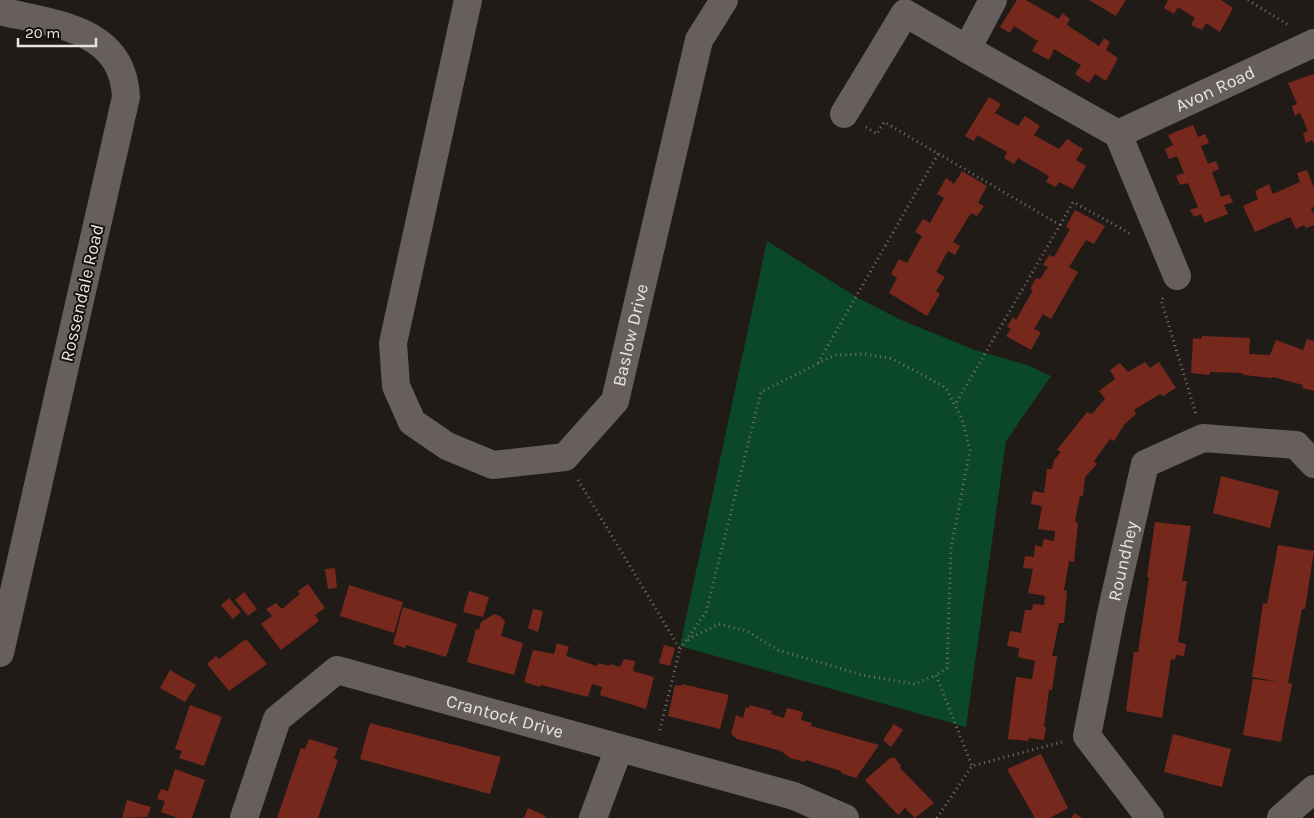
<svg xmlns="http://www.w3.org/2000/svg" width="1314" height="818" font-family="Karla,sans-serif">
<style>
.green{fill:#0a4827}
.building{fill:#76281c}
.lines{fill:none;stroke-linecap:round;stroke-linejoin:round}
.path{stroke:#77716f;stroke-width:3;stroke-dasharray:1 4;stroke-linecap:butt}
.street{stroke:#675f5b;stroke-width:28}
.labels{text-anchor:middle;stroke-width:4;stroke-linejoin:round;paint-order:stroke}
.street-label{font-size:18px;fill:#e9e4e2;stroke:#18120f}
</style>
<rect width="100%" height="100%" fill="#211b18"/>
<path class="green" d="M767,241L858,298L901,320L975,350L1027,365L1051,376L1006,441L966,727L680,646Z"/>
<g class="building">
<path d="M1017,0H1026L1059,19L1062,13L1070,19L1067,25L1099,46L1104,38L1110,42L1106,50L1118,58L1106,81L1095,74L1089,83L1075,74L1081,65L1054,49L1049,60L1032,51L1038,41L1014,26L1010,33L1000,27Z"/>
<path d="M1089,0H1126L1116,16Z"/>
<path d="M1168,0H1221L1233,8L1220,32L1206,23L1202,30L1191,25L1195,18L1178,7L1174,14L1164,8Z"/>
<path d="M1313,74L1314,77V144L1312,140L1306,143L1303,133L1308,131L1300,113L1295,116L1292,106L1297,104L1288,83Z"/>
<path d="M989,97L1001,104L995,113L1018,126L1025,116L1040,126L1034,135L1059,149L1067,139L1083,149L1076,160L1086,166L1073,189L1059,182L1056,187L1046,182L1049,176L1018,158L1014,164L1004,158L1007,152L977,135L974,141L965,136Z"/>
<path d="M1193,125L1198,137L1205,134L1209,143L1201,146L1208,164L1216,161L1219,169L1212,172L1221,197L1229,194L1233,202L1224,205L1228,214L1205,223L1201,214L1194,217L1190,210L1198,207L1188,183L1180,185L1176,176L1184,173L1177,156L1169,159L1165,149L1173,145L1168,135Z"/>
<path d="M1307,170L1314,188V207L1311,208L1314,215V225L1306,228L1304,225L1296,229L1290,217L1255,232L1243,206L1258,199L1255,191L1269,184L1273,194L1300,182L1297,173Z"/>
<path d="M962,171L987,186L978,203L984,206L977,216L971,213L953,242L960,246L955,255L948,251L936,272L945,277L936,291L940,294L927,316L889,293L897,278L891,274L899,259L907,263L922,236L915,232L923,219L930,223L944,198L937,194L946,178L954,184Z"/>
<path d="M1075,210L1105,226L1094,244L1086,240L1069,267L1078,272L1051,319L1043,314L1034,329L1041,332L1031,350L1006,336L1011,329L1007,327L1013,317L1016,320L1033,290L1030,289L1036,278L1040,279L1048,267L1043,265L1049,255L1054,257L1070,229L1066,227Z"/>
<path d="M1202,336L1250,338L1249,354L1270,355L1276,340L1303,350L1307,339L1314,341V391L1302,388L1303,385L1273,377L1271,378L1244,375L1241,373L1210,372L1209,375L1191,373L1193,338L1201,339Z"/>
<path d="M1145,362L1150,368L1159,362L1176,388L1163,396L1160,394L1134,410L1136,414L1124,425L1114,441L1110,439L1094,461L1097,464L1085,477L1083,496H1080L1075,521L1078,523L1074,562L1069,561L1064,590L1067,591L1064,623H1059L1052,656H1057L1052,690H1049L1044,727H1046L1044,740L1029,738L1028,741L1008,739L1016,677L1032,679L1035,661L1018,657L1019,648L1007,646L1010,631L1021,633L1025,610H1032L1033,604L1044,605L1045,596L1028,593L1033,569L1023,568L1025,556L1034,557L1035,545L1042,547L1044,539L1054,541L1055,531L1038,529L1042,506L1031,504L1033,491L1044,493L1047,469H1052L1054,460L1061,452L1057,450L1087,412L1092,414L1105,399L1099,391L1115,379L1110,370L1120,363L1128,372Z"/>
<path d="M1221,476L1279,491L1270,528L1213,513Z"/>
<path d="M1155,522L1191,526L1182,581H1187L1178,642L1186,644L1184,656L1176,655L1175,660L1171,659L1162,718L1126,711L1134,652H1138L1149,577H1147Z"/>
<path d="M1278,545L1314,551L1305,609H1302L1288,683L1292,684L1281,742L1243,735L1253,679L1280,682L1252,677L1263,603L1267,604Z"/>
<path d="M335,568L337,588L328,589L325,569Z"/>
<path d="M308,584L325,608L315,615L319,621L281,650L261,624L272,616L266,609L276,603L282,609L300,594L298,591Z"/>
<path d="M349,585L403,602L394,633L340,616Z"/>
<path d="M469,591L489,597L483,617L463,612Z"/>
<path d="M244,592L257,609L248,616L235,600Z"/>
<path d="M229,598L241,612L233,619L221,605Z"/>
<path d="M403,607L457,624L446,657L406,645L405,648L393,644Z"/>
<path d="M533,609L543,611L538,632L528,628Z"/>
<path d="M494,614L500,616L505,621L501,636L523,643L514,675L467,662L476,629L479,630L481,622Z"/>
<path d="M246,639L267,664L229,691L207,664L216,656L219,659Z"/>
<path d="M557,643L569,647L566,656L597,666L599,663L609,666L610,664L620,667L624,659L635,661L633,671L654,677L646,709L600,695L602,687L592,684L588,697L541,685L540,687L524,682L533,650L554,654Z"/>
<path d="M664,645L675,648L670,666L659,663Z"/>
<path d="M170,670L196,685L185,702L160,688Z"/>
<path d="M682,684L729,695L720,729L668,716L675,685L681,686Z"/>
<path d="M190,705L222,717L204,766L179,758L182,751L175,749Z"/>
<path d="M750,705L772,711L771,714L784,718L787,708L803,712L801,720L812,723L811,726L879,745L856,778L841,773V771L806,760L805,762L790,758L781,751L737,739L731,734L736,715L743,718L746,707L749,708Z"/>
<path d="M370,723L501,757L490,794L360,759Z"/>
<path d="M894,724L903,730L891,747L883,740Z"/>
<path d="M1173,734L1231,749L1222,787L1164,772Z"/>
<path d="M309,739L338,748L334,758L338,760L318,818H277L301,748L305,749Z"/>
<path d="M1041,754L1068,808L1050,818H1035L1007,769Z"/>
<path d="M894,757L901,766L900,768L934,803L915,818L905,808L898,815L865,780L890,758L891,759Z"/>
<path d="M175,769L205,780L192,818H178L161,812L165,801L157,799L161,789L168,791Z"/>
<path d="M127,800L151,807L147,817L122,818Z"/>
<path d="M528,808L546,816L545,818H524Z"/>
<path d="M1075,813L1082,818H1071Z"/>
</g>
<g class="lines">
<g class="path">
<path d="M1248,0L1290,26"/>
<path d="M866,127L877,134L884,122L1060,225L955,405"/>
<path d="M1060,225L1073,202L1131,234"/>
<path d="M1163,298L1161,300L1196,414"/>
<path d="M818,363L938,154"/>
<path d="M578,480L680,649L659,733"/>
<path d="M688,640L692,637L719,624L747,631L778,650L862,675L915,684L936,675L972,766"/>
<path d="M680,649L706,612L761,392L835,355L866,354L892,359L923,375L946,388L962,419L970,450L951,549L947,668L936,675"/>
<path d="M937,818L972,766L1062,742"/>
</g>
<g class="street">
<path id="s1" d="M468,0L393,343L396,386L412,422L447,446L493,465L565,457L615,401L699,40L724,0"/>
<path id="s2" d="M993,0L967,49L1118,134L1314,43"/>
<path d="M0,11C54,24 123,28 126,97L0,653"/>
<path d="M844,114L905,13L967,49"/>
<path d="M1118,134L1177,276"/>
<path id="s3" d="M244,818L277,719L337,670L794,796L845,818"/>
<path d="M593,818L619,748"/>
<path id="s4" d="M1150,818L1087,736L1112,609L1145,464L1203,438L1296,445L1314,464"/>
<path d="M1281,818L1314,789"/>
</g>
</g>
<g class="labels">
<g class="street-label">
<text dy="6" stroke="none"><textPath href="#s2" startOffset="336">Avon Road</textPath></text>
<text transform="translate(82 293) rotate(-77)" y="6">Rossendale Road</text>
<text dy="6" stroke="none"><textPath href="#s1" startOffset="741">Baslow Drive</textPath></text>
<text dy="6" stroke="none"><textPath href="#s4" startOffset="282">Roundhey</textPath></text>
<text dy="6" stroke="none"><textPath href="#s3" startOffset="356">Crantock Drive</textPath></text>
</g>
</g>
<path d="M18 38v8h78v-8" fill="none" stroke="#e9e4e2" stroke-width="2.5"/>
<text x="25" y="38" font-size="15" fill="#e9e4e2" stroke="#18120f" stroke-width="4" paint-order="stroke">20 m</text>
</svg>
